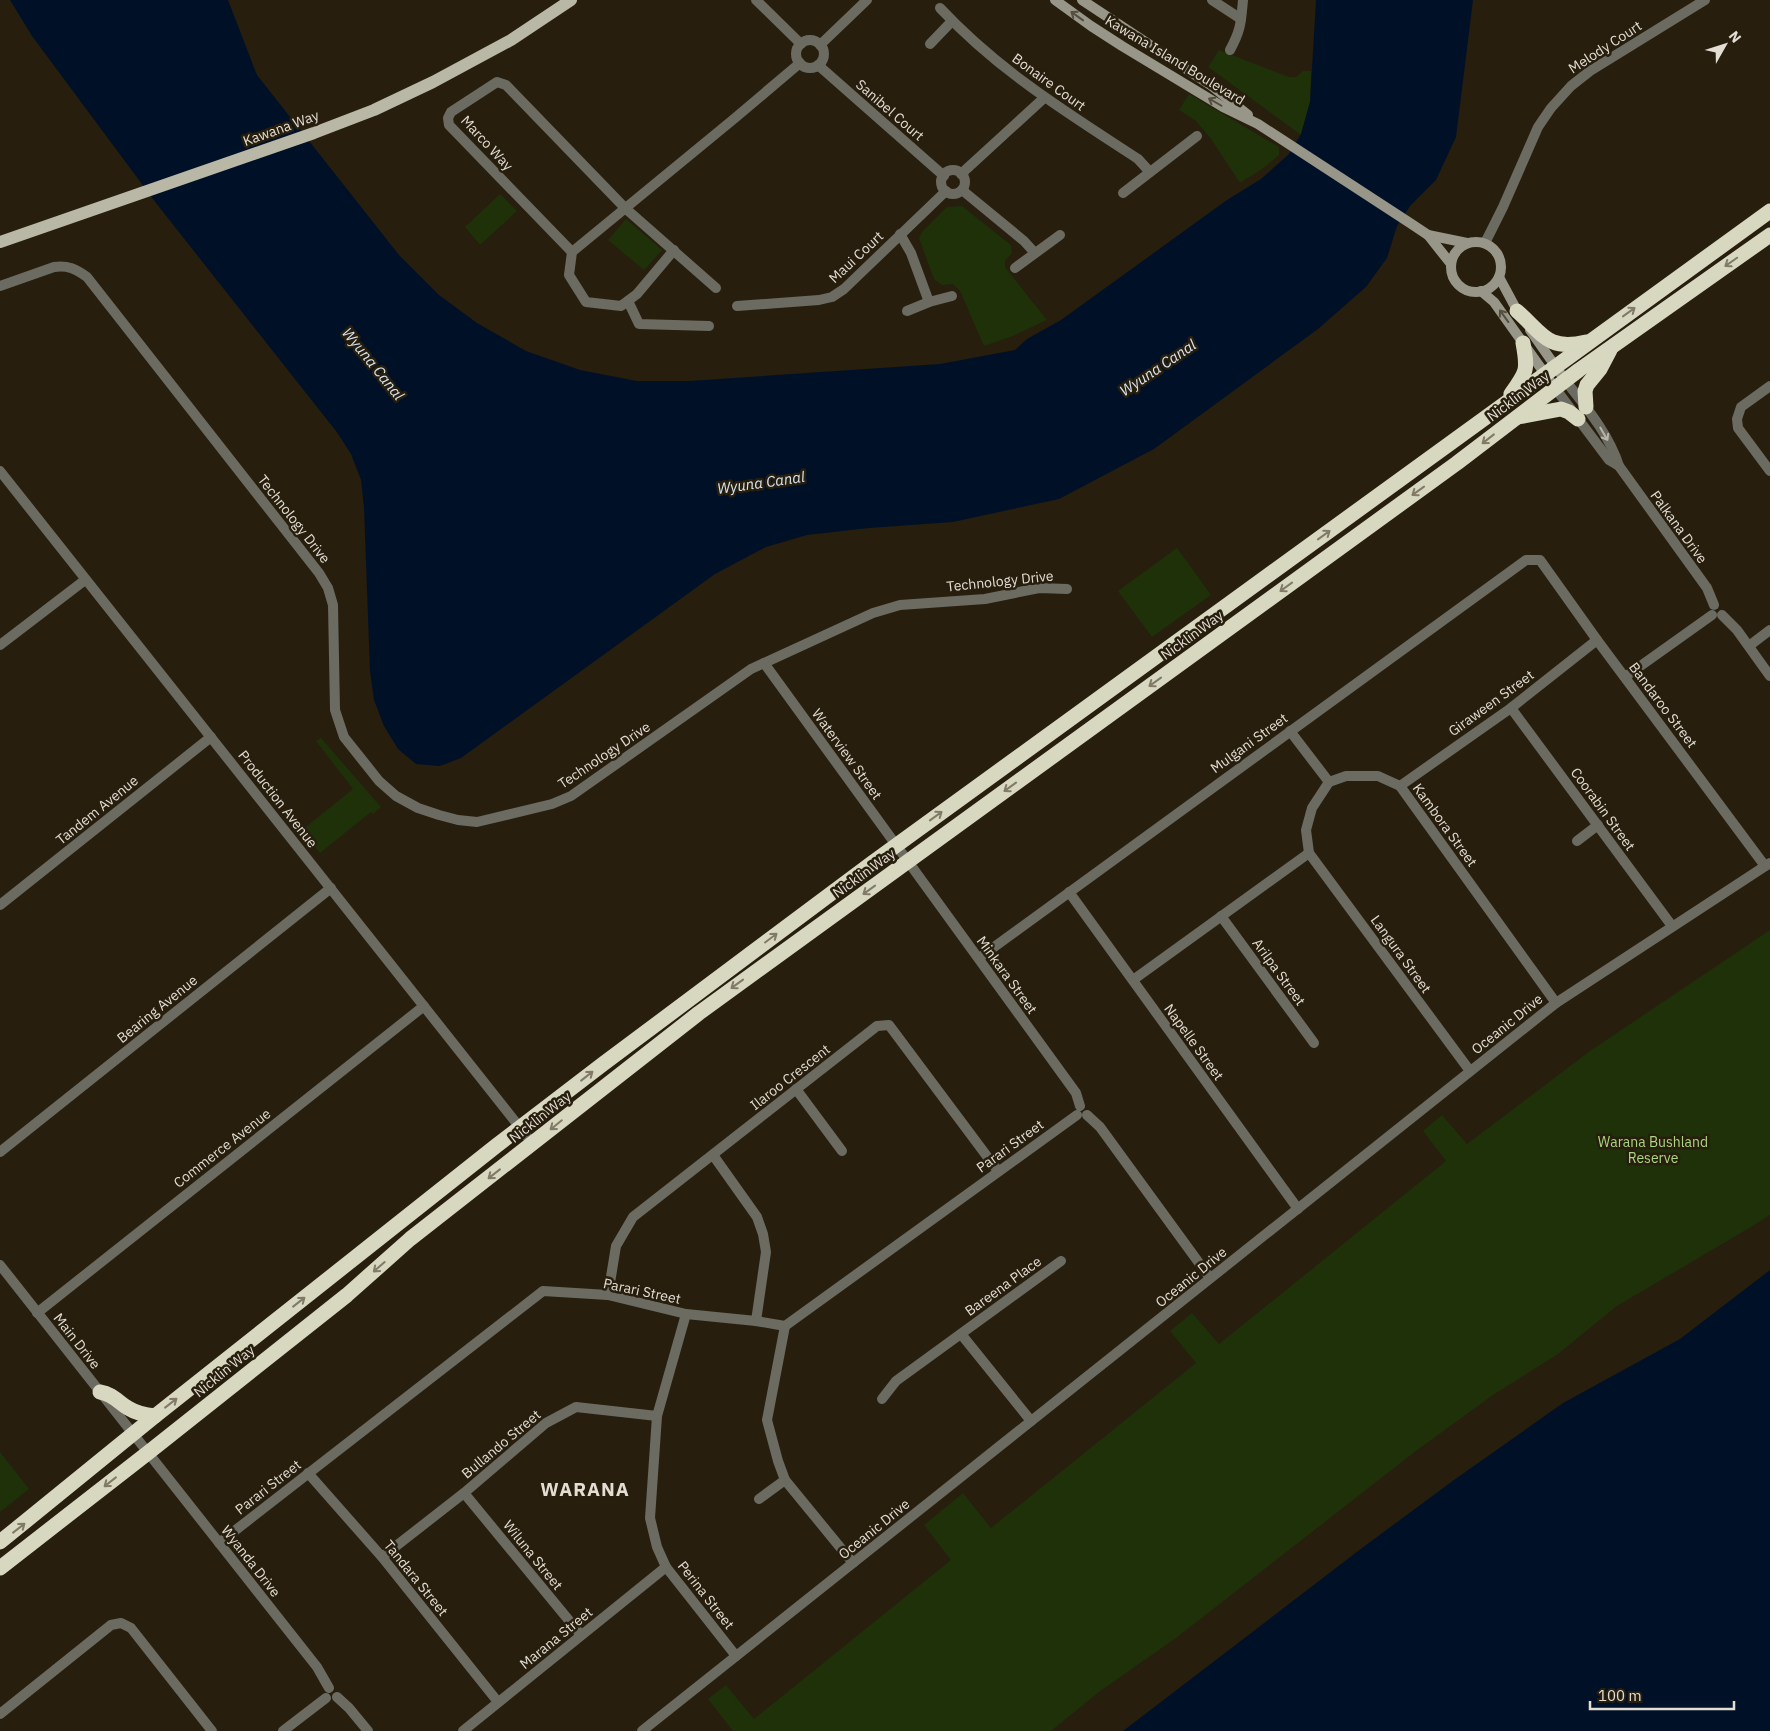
<svg xmlns="http://www.w3.org/2000/svg" width="1770" height="1731" font-family="'IBM Plex Sans',sans-serif">
<style>
.green{fill:#1e3108}
.water{fill:#001127}
.lines{fill:none;stroke-linecap:round;stroke-linejoin:round}
.street{stroke:#6b6b62;stroke-width:10}
.secondary{stroke:#979688;stroke-width:10}
.primary{stroke:#b9b8a6;stroke-width:12}
.highway{stroke:#d8d7c0;stroke-width:15}
.oneway{stroke:#544e3f}
.oneway2{stroke:#807a67}
.oneway3{stroke:#b9b5ab}
.labels{text-anchor:middle;stroke-width:5;stroke-linejoin:round;paint-order:stroke}
.street-label{font-size:14px;fill:#e3ddd3;stroke:#271e0e}
.park-label{font-size:14px;fill:#aad780;stroke:#271e0e}
.water-label{font-size:15px;font-style:italic;fill:#d7e5f3;stroke:#271e0e}
.district-label{font-size:19px;font-weight:bold;letter-spacing:1px;fill:#e3ddd3;stroke:#271e0e}
</style>
<rect width="100%" height="100%" fill="#271e0e"/>
<g class="green">
<path d="M1219,50L1289,77H1296L1303,71H1311L1310,102L1301,135L1208,67Z"/>
<path d="M1189,94L1279,147V155L1262,169L1240,183L1211,139L1196,121L1179,110Z"/>
<path d="M500,194L517,211L480,245L465,227Z"/>
<path d="M962,206L1011,245L1012,253L1005,261V267L1047,320L1013,336L984,346L960,291L953,284L942,285L934,279L919,238L922,232L947,207Z"/>
<path d="M626,219L662,250L644,270L608,240Z"/>
<path d="M1177,548L1211,595L1152,637L1118,591Z"/>
<path d="M321,738L381,807L373,814L371,812L320,853L302,830L353,789L316,741Z"/>
<path d="M1770,930V1215L1751,1227L1617,1306L1558,1354L1493,1395L1416,1451L1176,1638L1099,1692L1051,1731H733L708,1699L726,1685L754,1719L951,1560L924,1525L963,1493L991,1528L1196,1363L1170,1331L1192,1313L1219,1344L1446,1161L1423,1131L1442,1115L1467,1144L1590,1051Z"/>
<path d="M0,1452L29,1489L0,1512Z"/>
</g>
<g class="water">
<path d="M10,0H228L257,75L399,255L439,295L477,323L526,351L580,370L637,381H689L940,364L1015,350L1027,339L1061,320L1227,200L1261,179L1289,154L1301,134L1310,102L1316,0H1473L1456,137L1436,180L1410,206L1397,226L1387,258L1366,287L1318,329L1154,449L1059,499L953,522L869,528L807,535L766,547L715,574L461,758L440,766L416,764L398,749L384,726L374,700L370,671L364,508L361,480L351,454L336,431L156,203L32,36Z"/>
<path d="M1770,1270V1731H1123L1362,1548L1454,1480L1563,1403L1680,1339Z"/>
</g>
<g class="lines">
<g class="street">
<path d="M756,0L801,44"/>
<path d="M1212,0L1241,19"/>
<path d="M940,8C999,71 1066,112 1138,159L1149,171"/>
<circle cx="810" cy="54" r="14"/>
<path d="M930,44L952,21"/>
<path d="M820,45L867,0"/>
<path d="M1230,50C1241,30 1241,22 1243,0"/>
<path d="M818,65L944,176"/>
<circle cx="953" cy="182" r="12"/>
<path d="M961,174L1044,98"/>
<path d="M962,190L1024,241L1034,252"/>
<path d="M1123,193L1197,136"/>
<path d="M900,234L911,253L929,302"/>
<path d="M1485,243L1503,207L1538,127L1551,108L1571,86L1590,71L1705,0"/>
<path d="M674,250L637,294L621,306L586,302L569,275L572,252L735,118L800,63"/>
<path d="M572,252L449,125L448,118L451,112L497,82L506,85L625,208L716,288"/>
<path d="M1015,268L1060,235"/>
<path d="M0,286L54,267C68,265 76,269 87,277L319,573L328,588L333,605L335,710L344,737L379,781L396,796L418,808L439,815L458,820L477,822L552,804L571,796L751,669L873,613L900,605L985,599L1039,588L1067,589"/>
<path d="M628,301L639,324L709,326"/>
<path d="M737,306L819,300L832,297L844,289L946,191"/>
<path d="M907,311L929,302L952,296"/>
<path d="M1565,380C1586,407 1609,434 1619,466L1707,588L1714,605"/>
<path d="M1770,386L1741,407L1737,419L1738,428L1770,471"/>
<path d="M1555,388L1609,460L1619,466"/>
<path d="M0,471L533,1144"/>
<path d="M1722,615L1737,630L1770,676"/>
<path d="M0,645L85,580"/>
<path d="M1749,646L1770,630"/>
<path d="M764,663L1076,1093L1080,1106"/>
<path d="M1625,677L1712,615"/>
<path d="M1511,708L1672,926"/>
<path d="M1290,731L1329,782"/>
<path d="M1400,786L1511,708L1597,640"/>
<path d="M1577,841L1598,825"/>
<path d="M1069,892L1298,1209"/>
<path d="M0,905L211,737"/>
<path d="M1221,916L1314,1043"/>
<path d="M979,958L1526,560H1540L1597,640L1765,866"/>
<path d="M1133,980L1309,853"/>
<path d="M1470,1071L1309,853L1306,830L1312,808L1329,782L1346,776H1378L1400,786L1556,1003"/>
<path d="M796,1089L842,1151"/>
<path d="M1087,1115L1100,1127L1210,1278"/>
<path d="M0,1152L331,888"/>
<path d="M713,1155L757,1217L763,1234L766,1252L756,1321"/>
<path d="M0,1265L317,1667L329,1688"/>
<path d="M608,1295L616,1246L633,1217L877,1026L889,1025L998,1171"/>
<path d="M37,1313L424,1006"/>
<path d="M686,1314L657,1416L650,1518L657,1547L666,1567L736,1656"/>
<path d="M785,1326L767,1420L778,1461L785,1480L853,1563"/>
<path d="M961,1334L1031,1421"/>
<path d="M882,1399L896,1381L1061,1261"/>
<path d="M308,1473L382,1557L498,1702"/>
<path d="M464,1493L581,1635"/>
<path d="M759,1499L785,1480"/>
<path d="M219,1543L543,1291L608,1295L686,1314L756,1321L785,1326L1077,1115"/>
<path d="M382,1557L464,1493L546,1423L576,1407L657,1416"/>
<path d="M337,1697L349,1708L368,1731"/>
<path d="M0,1714L111,1625L121,1623L131,1628L212,1731"/>
<path d="M283,1731L326,1698"/>
<path d="M463,1731L666,1567"/>
<path d="M642,1731L1556,1003L1770,863"/>
</g>
<g class="secondary">
<path d="M1055,0L1091,26L1122,46L1223,107L1258,124L1410,223L1428,235L1451,264"/>
<path d="M1082,0L1212,86L1248,115"/>
<path d="M1428,235L1467,243"/>
<circle cx="1476" cy="267" r="25"/>
<path d="M1499,277L1520,316"/>
<path d="M1481,291L1494,302L1555,388"/>
<path d="M1530,330L1565,380"/>
</g>
<path class="primary" d="M0,242L314,133L374,110L433,82L511,40L571,0"/>
<g class="highway">
<path d="M1517,311C1543,334 1547,351 1586,342"/>
<path d="M1511,394C1527,372 1528,370 1523,343"/>
<path d="M1586,407L1585,391L1587,385L1600,369L1610,350"/>
<path d="M1518,417L1561,409L1569,412L1578,419"/>
<path d="M100,1392C113,1394 118,1402 128,1408C136,1413 145,1415 155,1416"/>
<path d="M0,1542L155,1416L496,1146L603,1064L872,863L1770,211"/>
<path d="M0,1568L149,1452L347,1295L410,1239L699,1013L1457,463L1579,370L1770,235"/>
</g>
</g>
<defs><path id="oneway-shaft" d="M-6 0H5M1.5-3L5.5 0L1.5 3" fill="none" stroke-width="1.6" stroke-linecap="round" stroke-linejoin="round" transform="scale(1.25)"/></defs>
<g class="oneway">
<use href="#oneway-shaft" transform="translate(1077 16) rotate(-144)"/>
<use href="#oneway-shaft" transform="translate(1215 102) rotate(-150)"/>
<use href="#oneway-shaft" transform="translate(1504 316) rotate(-126)"/>
</g>
<g class="oneway2">
<use href="#oneway-shaft" transform="translate(1731 262) rotate(145)"/>
<use href="#oneway-shaft" transform="translate(1629 312) rotate(-36)"/>
<use href="#oneway-shaft" transform="translate(1488 439) rotate(142)"/>
<use href="#oneway-shaft" transform="translate(1418 491) rotate(144)"/>
<use href="#oneway-shaft" transform="translate(1324 535) rotate(-36)"/>
<use href="#oneway-shaft" transform="translate(1286 587) rotate(144)"/>
<use href="#oneway-shaft" transform="translate(1155 682) rotate(144)"/>
<use href="#oneway-shaft" transform="translate(1010 787) rotate(144)"/>
<use href="#oneway-shaft" transform="translate(936 816) rotate(-36)"/>
<use href="#oneway-shaft" transform="translate(869 890) rotate(144)"/>
<use href="#oneway-shaft" transform="translate(771 938) rotate(-37)"/>
<use href="#oneway-shaft" transform="translate(737 984) rotate(144)"/>
<use href="#oneway-shaft" transform="translate(587 1076) rotate(-38)"/>
<use href="#oneway-shaft" transform="translate(556 1125) rotate(141)"/>
<use href="#oneway-shaft" transform="translate(494 1174) rotate(142)"/>
<use href="#oneway-shaft" transform="translate(379 1267) rotate(139)"/>
<use href="#oneway-shaft" transform="translate(299 1302) rotate(-38)"/>
<use href="#oneway-shaft" transform="translate(171 1403) rotate(-38)"/>
<use href="#oneway-shaft" transform="translate(110 1482) rotate(142)"/>
<use href="#oneway-shaft" transform="translate(19 1528) rotate(-38)"/>
</g>
<use class="oneway3" href="#oneway-shaft" transform="translate(1604 434) rotate(60)"/>
<g class="labels">
<g class="street-label">
<text transform="translate(1605 47) rotate(-33)" y="5">Melody Court</text>
<text transform="translate(1175 60) rotate(31)" y="5">Kawana Island Boulevard</text>
<text transform="translate(1049 82) rotate(36)" y="5">Bonaire Court</text>
<text transform="translate(890 110) rotate(41)" y="5">Sanibel Court</text>
<text transform="translate(281 128) rotate(-20)" y="5">Kawana Way</text>
<text transform="translate(487 143) rotate(47)" y="5">Marco Way</text>
<text transform="translate(856 257) rotate(-43)" y="5">Maui Court</text>
<text transform="translate(1518 396) rotate(-37)" y="5">Nicklin Way</text>
<text transform="translate(294 519) rotate(52)" y="5">Technology Drive</text>
<text transform="translate(1679 527) rotate(54)" y="5">Palkana Drive</text>
<text transform="translate(1000 581) rotate(-6)" y="5">Technology Drive</text>
<text transform="translate(1192 635) rotate(-36)" y="5">Nicklin Way</text>
<text transform="translate(1491 703) rotate(-36)" y="5">Giraween Street</text>
<text transform="translate(1663 705) rotate(53)" y="5">Bandaroo Street</text>
<text transform="translate(1249 743) rotate(-36)" y="5">Mulgani Street</text>
<text transform="translate(847 754) rotate(54)" y="5">Waterview Street</text>
<text transform="translate(604 755) rotate(-34)" y="5">Technology Drive</text>
<text transform="translate(278 799) rotate(52)" y="5">Production Avenue</text>
<text transform="translate(1603 809) rotate(54)" y="5">Coorabin Street</text>
<text transform="translate(97 810) rotate(-39)" y="5">Tandem Avenue</text>
<text transform="translate(1445 825) rotate(54)" y="5">Kambora Street</text>
<text transform="translate(864 873) rotate(-36)" y="5">Nicklin Way</text>
<text transform="translate(1401 954) rotate(54)" y="5">Langura Street</text>
<text transform="translate(1279 972) rotate(54)" y="5">Arilpa Street</text>
<text transform="translate(1007 975) rotate(54)" y="5">Minkara Street</text>
<text transform="translate(157 1009) rotate(-39)" y="5">Bearing Avenue</text>
<text transform="translate(1507 1024) rotate(-39)" y="5">Oceanic Drive</text>
<text transform="translate(1194 1042) rotate(54)" y="5">Napelle Street</text>
<text transform="translate(790 1077) rotate(-38)" y="5">Ilaroo Crescent</text>
<text transform="translate(540 1117) rotate(-38)" y="5">Nicklin Way</text>
<text transform="translate(1010 1146) rotate(-36)" y="5">Parari Street</text>
<text transform="translate(222 1148) rotate(-38)" y="5">Commerce Avenue</text>
<text transform="translate(1191 1277) rotate(-39)" y="5">Oceanic Drive</text>
<text transform="translate(1003 1286) rotate(-36)" y="5">Bareena Place</text>
<text transform="translate(642 1291) rotate(12)" y="5">Parari Street</text>
<text transform="translate(77 1341) rotate(52)" y="5">Main Drive</text>
<text transform="translate(224 1371) rotate(-39)" y="5">Nicklin Way</text>
<text transform="translate(501 1444) rotate(-40)" y="5">Bullando Street</text>
<text transform="translate(268 1487) rotate(-38)" y="5">Parari Street</text>
<text transform="translate(874 1529) rotate(-39)" y="5">Oceanic Drive</text>
<text transform="translate(533 1555) rotate(51)" y="5">Wiluna Street</text>
<text transform="translate(251 1561) rotate(52)" y="5">Wyanda Drive</text>
<text transform="translate(416 1578) rotate(51)" y="5">Tandara Street</text>
<text transform="translate(706 1595) rotate(52)" y="5">Perina Street</text>
<text transform="translate(556 1638) rotate(-39)" y="5">Marana Street</text>
</g>
<g class="park-label">
<text x="1653" y="1147">Warana Bushland<tspan x="1653" dy="16">Reserve</tspan></text>
</g>
<g class="water-label">
<text transform="translate(373 364) rotate(51)" y="5">Wyuna Canal</text>
<text transform="translate(1158 368) rotate(-34)" y="5">Wyuna Canal</text>
<text transform="translate(761 483) rotate(-8)" y="5">Wyuna Canal</text>
</g>
<g class="district-label">
<text x="585" y="1496">WARANA</text>
</g>
</g>
<g transform="translate(1725 45) rotate(51)" stroke="#271e0e" stroke-width="4" paint-order="stroke">
<path d="M0-4L9 19L0 12L-9 19Z" fill="#e3ddd3"/>
<text y="-8" font-size="14" font-weight="bold" text-anchor="middle" fill="#e3ddd3">N</text>
</g>
<path d="M1590 1701v8h144v-8" fill="none" stroke="#e3ddd3" stroke-width="2.5"/>
<text x="1598" y="1701" font-size="15" fill="#e3ddd3" stroke="#271e0e" stroke-width="4" paint-order="stroke">100 m</text>
</svg>
